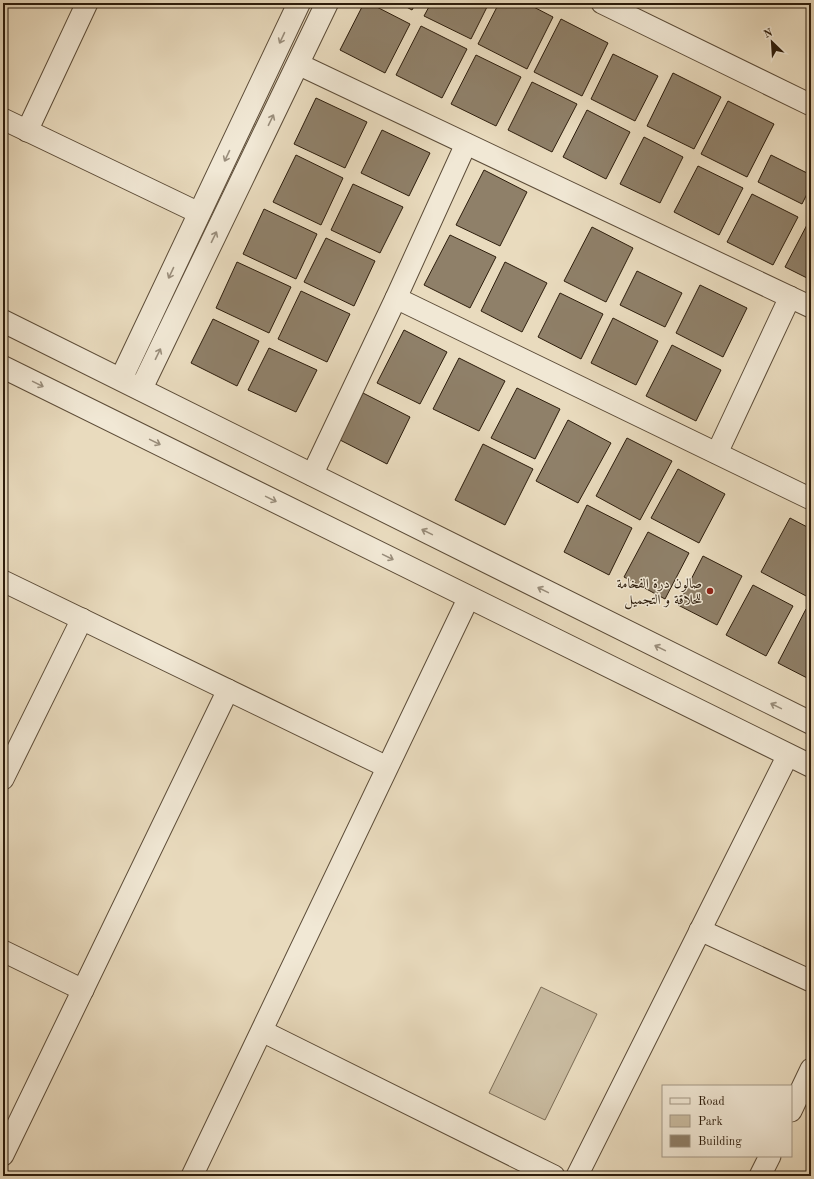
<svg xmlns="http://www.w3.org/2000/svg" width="814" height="1179" font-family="'Old Standard TT',Amiri,serif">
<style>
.green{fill:#c9bba0;stroke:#7b6c56}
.building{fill:#8f8069;stroke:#2d1d0c}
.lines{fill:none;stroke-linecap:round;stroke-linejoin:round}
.minor-casing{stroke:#5c4c38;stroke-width:23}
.tertiary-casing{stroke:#5c4c38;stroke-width:24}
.minor{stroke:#f1e8d5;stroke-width:21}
.tertiary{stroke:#f1e8d5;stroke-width:22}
.oneway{stroke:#998d7b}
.poi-dot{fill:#8f2418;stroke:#f1e8d5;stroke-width:1.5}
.labels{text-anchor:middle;stroke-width:3;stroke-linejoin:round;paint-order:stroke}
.poi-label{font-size:14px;fill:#2d1d0c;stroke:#f1e8d5;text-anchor:end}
</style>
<rect width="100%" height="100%" fill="#e9dbbe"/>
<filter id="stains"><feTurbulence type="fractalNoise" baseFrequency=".005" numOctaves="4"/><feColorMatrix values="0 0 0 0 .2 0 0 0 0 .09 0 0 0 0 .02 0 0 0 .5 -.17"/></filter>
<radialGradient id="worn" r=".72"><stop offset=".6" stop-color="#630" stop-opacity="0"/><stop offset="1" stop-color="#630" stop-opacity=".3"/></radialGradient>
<path class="green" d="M541,987L597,1014L545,1120L489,1093Z"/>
<g class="building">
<path d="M364,3H369L410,24L385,73L340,50Z"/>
<path d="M399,3H416L412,10Z"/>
<path d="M431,3H489L471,39L424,16Z"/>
<path d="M499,3H526L553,17L527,69L478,44Z"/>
<path d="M561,19L608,43L582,96L534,72Z"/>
<path d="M421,26L467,49L442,98L396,75Z"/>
<path d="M613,54L658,76L635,121L591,99Z"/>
<path d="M476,55L521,77L496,126L451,104Z"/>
<path d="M673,73L721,97L694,149L647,126Z"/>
<path d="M532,82L577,104L552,152L508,130Z"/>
<path d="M316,98L367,122L345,168L294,144Z"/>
<path d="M728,101L774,124L747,177L701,154Z"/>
<path d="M587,110L630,132L606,179L563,157Z"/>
<path d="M382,130L430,153L409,196L361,173Z"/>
<path d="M644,137L683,157L660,203L620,184Z"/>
<path d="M296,155L343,178L321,225L273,202Z"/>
<path d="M771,155L811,175V186L802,204L758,182Z"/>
<path d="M698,166L743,188L719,235L674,212Z"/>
<path d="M484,170L527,192L500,246L456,225Z"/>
<path d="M353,184L403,207L380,253L331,230Z"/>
<path d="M752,194L798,217L773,265L727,242Z"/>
<path d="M264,209L317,234L296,279L243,254Z"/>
<path d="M809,221L811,222V280L785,267Z"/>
<path d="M592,227L633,248L606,302L564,281Z"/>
<path d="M450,235L496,257L470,308L424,285Z"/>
<path d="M326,238L375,261L354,306L304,282Z"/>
<path d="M237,262L291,287L269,333L216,308Z"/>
<path d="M505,262L547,283L522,332L481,311Z"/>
<path d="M637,271L682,293L665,327L620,305Z"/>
<path d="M700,285L747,308L723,357L676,333Z"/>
<path d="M301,291L350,314L327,362L278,339Z"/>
<path d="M560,293L603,314L581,359L538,337Z"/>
<path d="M613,318L658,341L636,385L591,363Z"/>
<path d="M213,319L259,341L237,386L191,363Z"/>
<path d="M404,330L447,352L420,404L377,383Z"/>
<path d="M672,345L721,370L696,421L646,396Z"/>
<path d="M269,348L317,370L296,412L248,390Z"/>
<path d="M459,358L505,381L479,431L433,409Z"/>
<path d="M517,388L560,409L535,459L491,438Z"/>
<path d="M363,393L410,417L387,464L340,440Z"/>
<path d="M568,420L611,443L578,503L536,481Z"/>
<path d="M627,438L672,461L640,520L596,496Z"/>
<path d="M483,444L533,469L505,525L455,500Z"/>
<path d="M678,469L725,494L699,543L651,518Z"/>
<path d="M587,505L632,528L609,575L564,552Z"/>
<path d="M790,518L811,529V592L808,597L761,572Z"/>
<path d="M648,532L689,553L665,599L624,577Z"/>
<path d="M703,556L742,576L717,625L678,605Z"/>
<path d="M753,585L793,606L766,656L726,635Z"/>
<path d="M806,609L811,612V680L778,663Z"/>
</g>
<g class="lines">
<g class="minor-casing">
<g id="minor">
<path d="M602,3L811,105"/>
<path d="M298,64L811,307"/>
<path d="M3,119L199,213"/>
<path d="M27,131L87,3"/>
<path d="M396,298L811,499"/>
<path d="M717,453L790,297"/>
<path d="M312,475L396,298L466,144"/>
<path d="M3,581L387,767"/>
<path d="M3,779L82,619"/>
<path d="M700,930L811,981"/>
<path d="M3,951L83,990"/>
<path d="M262,1031L554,1176"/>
<path d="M791,1111L811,1069"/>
<path d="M3,1155L228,690"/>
<path d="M192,1176L469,597"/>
<path d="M577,1176L788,755"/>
<path d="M760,1176L770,1156"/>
</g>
</g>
<g class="tertiary-casing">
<g id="tertiary">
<path d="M3,321L811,723"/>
<path d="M3,367L811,766"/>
<path d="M121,379L299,3"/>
<path d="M141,389L327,3"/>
</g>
</g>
<use href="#minor" class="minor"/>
<use href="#tertiary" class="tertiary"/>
</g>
<defs><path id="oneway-shaft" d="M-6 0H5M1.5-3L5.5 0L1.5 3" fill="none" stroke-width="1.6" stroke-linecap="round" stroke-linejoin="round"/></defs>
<g class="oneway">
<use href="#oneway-shaft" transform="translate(282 38) rotate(115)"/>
<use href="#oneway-shaft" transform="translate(271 120) rotate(-64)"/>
<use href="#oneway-shaft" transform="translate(227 156) rotate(115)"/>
<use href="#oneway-shaft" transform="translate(214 237) rotate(-64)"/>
<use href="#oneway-shaft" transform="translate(171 273) rotate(115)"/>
<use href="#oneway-shaft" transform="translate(158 354) rotate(-64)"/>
<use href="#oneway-shaft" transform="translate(38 384) rotate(26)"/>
<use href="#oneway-shaft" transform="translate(155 442) rotate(26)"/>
<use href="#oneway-shaft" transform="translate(271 499) rotate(26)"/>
<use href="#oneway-shaft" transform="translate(427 532) rotate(-154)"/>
<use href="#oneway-shaft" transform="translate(388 557) rotate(26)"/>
<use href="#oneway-shaft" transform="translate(543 590) rotate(-154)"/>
<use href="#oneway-shaft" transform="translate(660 648) rotate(-154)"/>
<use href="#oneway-shaft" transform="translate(776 706) rotate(-154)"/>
</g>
<circle class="poi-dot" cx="710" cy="591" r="4"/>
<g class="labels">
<g class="poi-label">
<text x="702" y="588">صالون درة الفخامة<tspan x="702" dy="16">للحلاقة و التجميل</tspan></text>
</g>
</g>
<rect width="814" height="1179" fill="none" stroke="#e9dbbe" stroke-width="16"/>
<rect x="4" y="4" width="806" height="1171" fill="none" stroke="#2d1d0c" stroke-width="2"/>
<rect x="8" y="8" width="798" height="1163" fill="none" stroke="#2d1d0c"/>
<rect x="662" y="1085" width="130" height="72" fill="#f1e8d5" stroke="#a39785"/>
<rect x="670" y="1098" width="20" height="6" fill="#f1e8d5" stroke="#a39785"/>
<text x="698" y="1105" font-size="12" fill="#2d1d0c">Road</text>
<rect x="670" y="1115" width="20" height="12" fill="#c9bba0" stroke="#a39785"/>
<text x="698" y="1125" font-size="12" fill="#2d1d0c">Park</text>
<rect x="670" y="1135" width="20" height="12" fill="#8f8069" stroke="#a39785"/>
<text x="698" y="1145" font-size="12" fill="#2d1d0c">Building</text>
<g transform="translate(772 42) rotate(335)" stroke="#f1e8d5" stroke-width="3" paint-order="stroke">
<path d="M0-3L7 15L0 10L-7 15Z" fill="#2d1d0c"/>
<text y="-6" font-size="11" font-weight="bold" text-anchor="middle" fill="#2d1d0c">N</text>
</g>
<rect width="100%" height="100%" filter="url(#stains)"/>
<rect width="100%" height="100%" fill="url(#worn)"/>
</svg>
